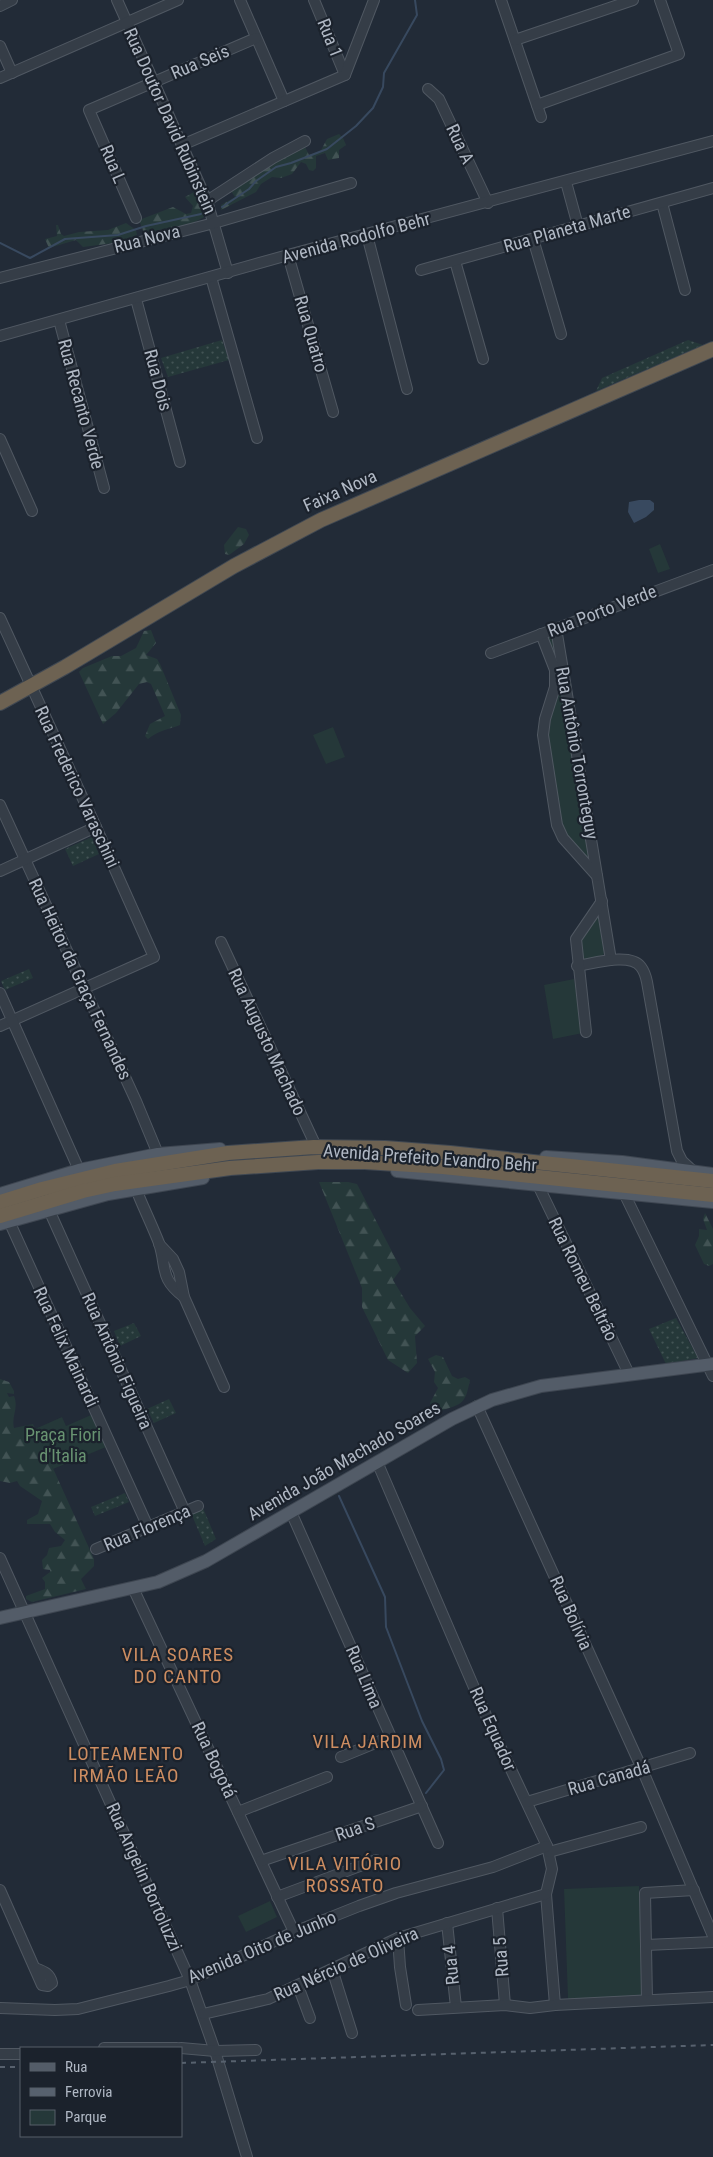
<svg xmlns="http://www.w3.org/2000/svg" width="713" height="2157" font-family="'Roboto Condensed',sans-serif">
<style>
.grass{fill:url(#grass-dots)}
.forest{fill:url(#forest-firs)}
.park{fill:#253839}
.water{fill:#38495f}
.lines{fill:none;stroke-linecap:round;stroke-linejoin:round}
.stream{stroke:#38495f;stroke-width:2}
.minor-casing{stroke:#505862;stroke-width:12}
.major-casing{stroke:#3e4651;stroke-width:14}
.highway-casing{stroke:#404852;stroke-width:16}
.minor{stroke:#353d47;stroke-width:10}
.major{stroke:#535c68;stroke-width:12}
.highway{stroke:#6d6252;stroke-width:14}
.rail{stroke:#57616e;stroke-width:2;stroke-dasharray:5 5;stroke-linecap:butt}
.labels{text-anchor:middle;stroke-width:4.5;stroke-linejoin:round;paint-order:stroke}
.street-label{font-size:18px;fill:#b0b8c4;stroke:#1b222c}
.park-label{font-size:18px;fill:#689371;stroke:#1b222c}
.neighbourhood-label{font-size:19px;letter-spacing:1px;fill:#cd8d61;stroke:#1b222c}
</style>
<defs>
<pattern id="grass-dots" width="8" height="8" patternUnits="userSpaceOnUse" patternTransform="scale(1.25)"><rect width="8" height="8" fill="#253839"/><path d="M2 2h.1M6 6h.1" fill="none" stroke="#425354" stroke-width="1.8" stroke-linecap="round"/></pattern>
<pattern id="forest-firs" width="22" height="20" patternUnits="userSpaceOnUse" patternTransform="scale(1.25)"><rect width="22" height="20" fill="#253839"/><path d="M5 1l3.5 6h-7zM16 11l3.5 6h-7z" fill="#425354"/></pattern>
</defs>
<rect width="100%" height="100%" fill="#222b37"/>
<g class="grass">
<path d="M222,340L229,360L168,377L161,358Z"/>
<path d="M688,340L703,345L596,391L602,378Z"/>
<path d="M92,837L99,854L73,866L65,849Z"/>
<path d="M29,969L33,978L5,990L1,981Z"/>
<path d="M676,1318L698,1358L666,1364L649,1329Z"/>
<path d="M134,1323L141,1336L120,1346L114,1331Z"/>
<path d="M169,1399L176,1413L154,1423L147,1409Z"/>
<path d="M125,1493L129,1502L95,1516L91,1507Z"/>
<path d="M203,1508L216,1539L205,1546L191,1513Z"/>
</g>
<g class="forest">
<path d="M339,134L343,138L346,145L339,150V158L328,160L325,153L316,156V168L313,171L309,170L306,164L301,162L292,174L281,178L272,177L261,184L256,192L221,210V205L235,197L231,191L269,163L305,147L309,155L320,152L327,139Z"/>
<path d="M194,192L196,193L204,217L193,223L144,233L139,220L173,207L186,214L191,213L193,206L185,197Z"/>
<path d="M126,223L136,230L137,235L114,243L83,247L76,240L49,248L45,239L57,236L56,225H58L61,234L64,236L79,232L108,230Z"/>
<path d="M238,527L246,529L249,535L244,544L229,555L225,554L224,545Z"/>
<path d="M151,630L156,643L146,655L157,659L160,664L181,715L180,725C167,730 159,730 148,739L145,736L150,724L165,716L151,684L147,682L139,684L116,713L103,724L79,672L83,668L112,656H121L136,648L144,631Z"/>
<path d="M319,1182H348L357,1184L401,1269L393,1280L410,1308L425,1326L415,1336L417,1363L408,1373L388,1360L362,1307V1288Z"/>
<path d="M705,1213L713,1229V1264L709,1266L704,1264L695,1245L699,1236V1229L707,1230L703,1219Z"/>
<path d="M436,1355L443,1357L452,1376L458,1379L465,1377L470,1380C466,1399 465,1404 446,1409C441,1410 440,1413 434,1413L430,1403L438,1388L434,1382L435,1372L428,1359Z"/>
<path d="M0,1379L9,1382L14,1391V1394L7,1393L9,1397L14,1396C19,1409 11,1416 14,1428L33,1424L94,1559V1566L81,1579L86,1589L32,1602L26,1599V1596L45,1589V1582L42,1578L50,1572V1570L43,1569L42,1560L47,1555L49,1548L61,1546L65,1540L55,1532L50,1524H27V1520L38,1514L42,1501L20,1486L17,1481L10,1483L0,1481Z"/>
</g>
<g class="park">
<path d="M660,544L670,569L658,573L649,549Z"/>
<path d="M553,633L593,867L572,843L562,828L546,738L547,723L558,693L547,636Z"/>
<path d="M333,727L345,757L326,764L313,735Z"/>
<path d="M600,911L607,950L601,957L580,961V938Z"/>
<path d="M574,979L583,1033L553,1039L544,985Z"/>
<path d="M91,1415L106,1447L53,1469L35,1429L62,1417L66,1426Z"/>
<path d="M639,1886L643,1996L568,1999L564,1889Z"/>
<path d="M270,1901L277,1917L246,1932L238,1916Z"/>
</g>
<path class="water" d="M639,500H650L654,503V510L646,517L634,523L628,512L629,502Z"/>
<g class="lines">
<g class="stream">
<path d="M222,207L249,189L256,181L276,167L291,163L327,149L356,126L373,108L383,87L384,73L417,15L415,0"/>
<path d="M0,243L30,258L65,239L118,235L146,226L201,214"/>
<path d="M339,1496L385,1597L386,1627L422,1721L441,1759L444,1770L426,1793"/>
</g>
<g class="minor-casing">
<g id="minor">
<path d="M117,0L207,201L228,273"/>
<path d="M240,0L284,101"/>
<path d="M314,0L345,75"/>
<path d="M501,0L541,117"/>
<path d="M0,6L12,0"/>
<path d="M515,40L633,0"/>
<path d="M0,46L12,73"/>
<path d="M0,78L178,0"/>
<path d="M428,89L439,99L488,203"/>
<path d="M537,105L679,54L660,0"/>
<path d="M182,145L345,75L374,0"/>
<path d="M566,182L578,226"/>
<path d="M207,201L273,158L305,141"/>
<path d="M662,203L685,290"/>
<path d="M136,218L89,110L256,38"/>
<path d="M367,235L407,389"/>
<path d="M533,239L561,334"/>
<path d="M288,255L333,412"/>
<path d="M455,261L483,359"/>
<path d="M421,270L713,188"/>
<path d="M211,277L257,438"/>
<path d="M0,278L214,223L351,183"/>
<path d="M136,299L180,462"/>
<path d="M59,320L104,488"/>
<path d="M0,336L288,255L713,141"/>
<path d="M0,439L32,511"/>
<path d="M0,618L96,827L154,957L0,1026"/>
<path d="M556,628L611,960"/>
<path d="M541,634L555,670V687L545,719L543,735L557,825L563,838L597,876"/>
<path d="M491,653L713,570"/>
<path d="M0,805L136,1101L158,1154"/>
<path d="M0,871L96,827"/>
<path d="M221,942L314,1142"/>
<path d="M577,966C592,964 630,952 641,967C644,971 646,977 647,982L677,1151L682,1161L694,1172"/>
<path d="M0,993L79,1170"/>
<path d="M586,1032L576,939L602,901"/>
<path d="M538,1185L629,1374"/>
<path d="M136,1189C143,1207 152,1225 159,1243C167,1268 159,1278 184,1297"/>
<path d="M624,1193L713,1376"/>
<path d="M49,1210L185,1512"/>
<path d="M9,1221L148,1527"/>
<path d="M159,1244L173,1259L179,1272L184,1297L224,1387"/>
<path d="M477,1406L642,1769L713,1936"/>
<path d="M378,1464L491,1727L547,1846L552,1869L546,1894L555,2005"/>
<path d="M291,1512L438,1843"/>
<path d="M96,1549L198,1506"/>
<path d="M0,1558L190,1980L215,2051L247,2157"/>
<path d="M133,1588L294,1932"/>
<path d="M341,1757L390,1737"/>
<path d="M527,1802L690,1753"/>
<path d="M238,1812L327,1777"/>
<path d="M549,1852L641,1827"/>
<path d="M261,1861L422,1806"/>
<path d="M0,1890L42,1985L48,1986L52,1983C50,1973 43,1971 35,1968"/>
<path d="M277,1897L376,1860"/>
<path d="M497,1908L505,2005"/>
<path d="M447,1923L456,2007"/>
<path d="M398,1938L400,1967L406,2005"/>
<path d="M646,1945L713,1942"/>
<path d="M332,1969L352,2033"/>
<path d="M298,1986L310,2018"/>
<path d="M647,2000L645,1893L694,1890"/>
<path d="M0,2008L55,2010L78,2009L169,1986L190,1980L294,1932L359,1906L396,1893L493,1867L547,1846"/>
<path d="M418,2010L505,2005L530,2008L555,2005L713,1997"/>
<path d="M203,2014L268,1999L398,1938L546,1894"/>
<path d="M104,2048H177"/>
<path d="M181,2048L215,2051L256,2050"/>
<path d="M0,2054H21"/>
</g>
</g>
<g class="major-casing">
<g id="major">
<path d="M546,1157L622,1162L713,1174"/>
<path d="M397,1171L713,1202"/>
<path d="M0,1194L79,1170L158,1154L220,1149"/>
<path d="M0,1224L108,1194L203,1178"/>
<path d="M0,1618L158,1582L206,1561L452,1419L492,1400L541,1386L713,1364"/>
</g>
</g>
<g class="highway-casing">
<g id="highway">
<path d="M0,703L65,667L234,566L321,520L713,349"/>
<path d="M0,1202L42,1189L115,1171L228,1153L314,1147L385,1148L450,1153L713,1181"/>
<path d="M0,1216L83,1191L115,1184L230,1168L318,1162H365L443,1167L713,1195"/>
</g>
</g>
<use href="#minor" class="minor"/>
<use href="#major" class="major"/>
<use href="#highway" class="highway"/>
<g class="rail">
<path d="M181,2063L713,2045"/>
<path d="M0,2067H21"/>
</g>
</g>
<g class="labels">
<g class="street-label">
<text transform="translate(330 38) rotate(68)" y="6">Rua 1</text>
<text transform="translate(200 62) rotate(-23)" y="6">Rua Seis</text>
<text transform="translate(170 121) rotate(66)" y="6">Rua Doutor David Rubinstein</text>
<text transform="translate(460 144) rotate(65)" y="6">Rua A</text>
<text transform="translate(113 164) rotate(67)" y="6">Rua L</text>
<text transform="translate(567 229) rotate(-16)" y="6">Rua Planeta Marte</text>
<text transform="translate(356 238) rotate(-15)" y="6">Avenida Rodolfo Behr</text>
<text transform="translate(147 239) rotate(-14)" y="6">Rua Nova</text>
<text transform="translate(311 334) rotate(74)" y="6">Rua Quatro</text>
<text transform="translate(158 380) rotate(75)" y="6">Rua Dois</text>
<text transform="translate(81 404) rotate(75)" y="6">Rua Recanto Verde</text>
<text transform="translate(340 491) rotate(-24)" y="6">Faixa Nova</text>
<text transform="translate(602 611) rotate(-21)" y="6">Rua Porto Verde</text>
<text transform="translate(577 753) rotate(80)" y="6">Rua Antônio Torronteguy</text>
<text transform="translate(77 787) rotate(65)" y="6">Rua Frederico Varaschini</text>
<text transform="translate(80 979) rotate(65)" y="6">Rua Heitor da Graça Fernandes</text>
<text transform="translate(267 1042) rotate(65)" y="6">Rua Augusto Machado</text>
<text transform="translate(430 1158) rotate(4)" y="6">Avenida Prefeito Evandro Behr</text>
<text transform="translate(583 1279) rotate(64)" y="6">Rua Romeu Beltrão</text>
<text transform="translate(66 1347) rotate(65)" y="6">Rua Felix Mainardi</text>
<text transform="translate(117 1361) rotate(66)" y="6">Rua Antônio Figueira</text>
<text transform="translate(344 1461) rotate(-30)" y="6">Avenida João Machado Soares</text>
<text transform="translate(147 1528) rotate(-23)" y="6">Rua Florença</text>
<text transform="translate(571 1613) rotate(66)" y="6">Rua Bolívia</text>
<text transform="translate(364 1677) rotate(67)" y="6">Rua Lima</text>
<text transform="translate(493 1729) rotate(66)" y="6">Rua Equador</text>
<text transform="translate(214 1760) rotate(65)" y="6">Rua Bogotá</text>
<text transform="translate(609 1778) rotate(-16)" y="6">Rua Canadá</text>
<text transform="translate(355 1829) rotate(-19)" y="6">Rua S</text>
<text transform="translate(144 1877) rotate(66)" y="6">Rua Angelin Bortoluzzi</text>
<text transform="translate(262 1947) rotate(-23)" y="6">Avenida Oito de Junho</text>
<text transform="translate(501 1957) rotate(-94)" y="6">Rua 5</text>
<text transform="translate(346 1964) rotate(-24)" y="6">Rua Nércio de Oliveira</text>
<text transform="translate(451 1965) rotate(-96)" y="6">Rua 4</text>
</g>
<g class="park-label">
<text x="63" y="1441">Praça Fiori<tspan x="63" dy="21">d'Italia</tspan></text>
</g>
<g class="neighbourhood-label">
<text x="178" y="1661">VILA SOARES<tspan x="178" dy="22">DO CANTO</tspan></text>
<text x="368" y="1748">VILA JARDIM</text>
<text x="126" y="1760">LOTEAMENTO<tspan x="126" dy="22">IRMÃO LEÃO</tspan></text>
<text x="345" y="1870">VILA VITÓRIO<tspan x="345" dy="22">ROSSATO</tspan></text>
</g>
</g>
<rect x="20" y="2047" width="162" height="90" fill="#1b222c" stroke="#575e69"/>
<rect x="30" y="2063" width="25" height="8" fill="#535c68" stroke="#575e69"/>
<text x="65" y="2072" font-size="15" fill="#b0b8c4">Rua</text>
<rect x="30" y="2088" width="25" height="8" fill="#57616e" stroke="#575e69"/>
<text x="65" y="2097" font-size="15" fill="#b0b8c4">Ferrovia</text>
<rect x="30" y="2110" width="25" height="15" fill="#253839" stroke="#575e69"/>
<text x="65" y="2122" font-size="15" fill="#b0b8c4">Parque</text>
</svg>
